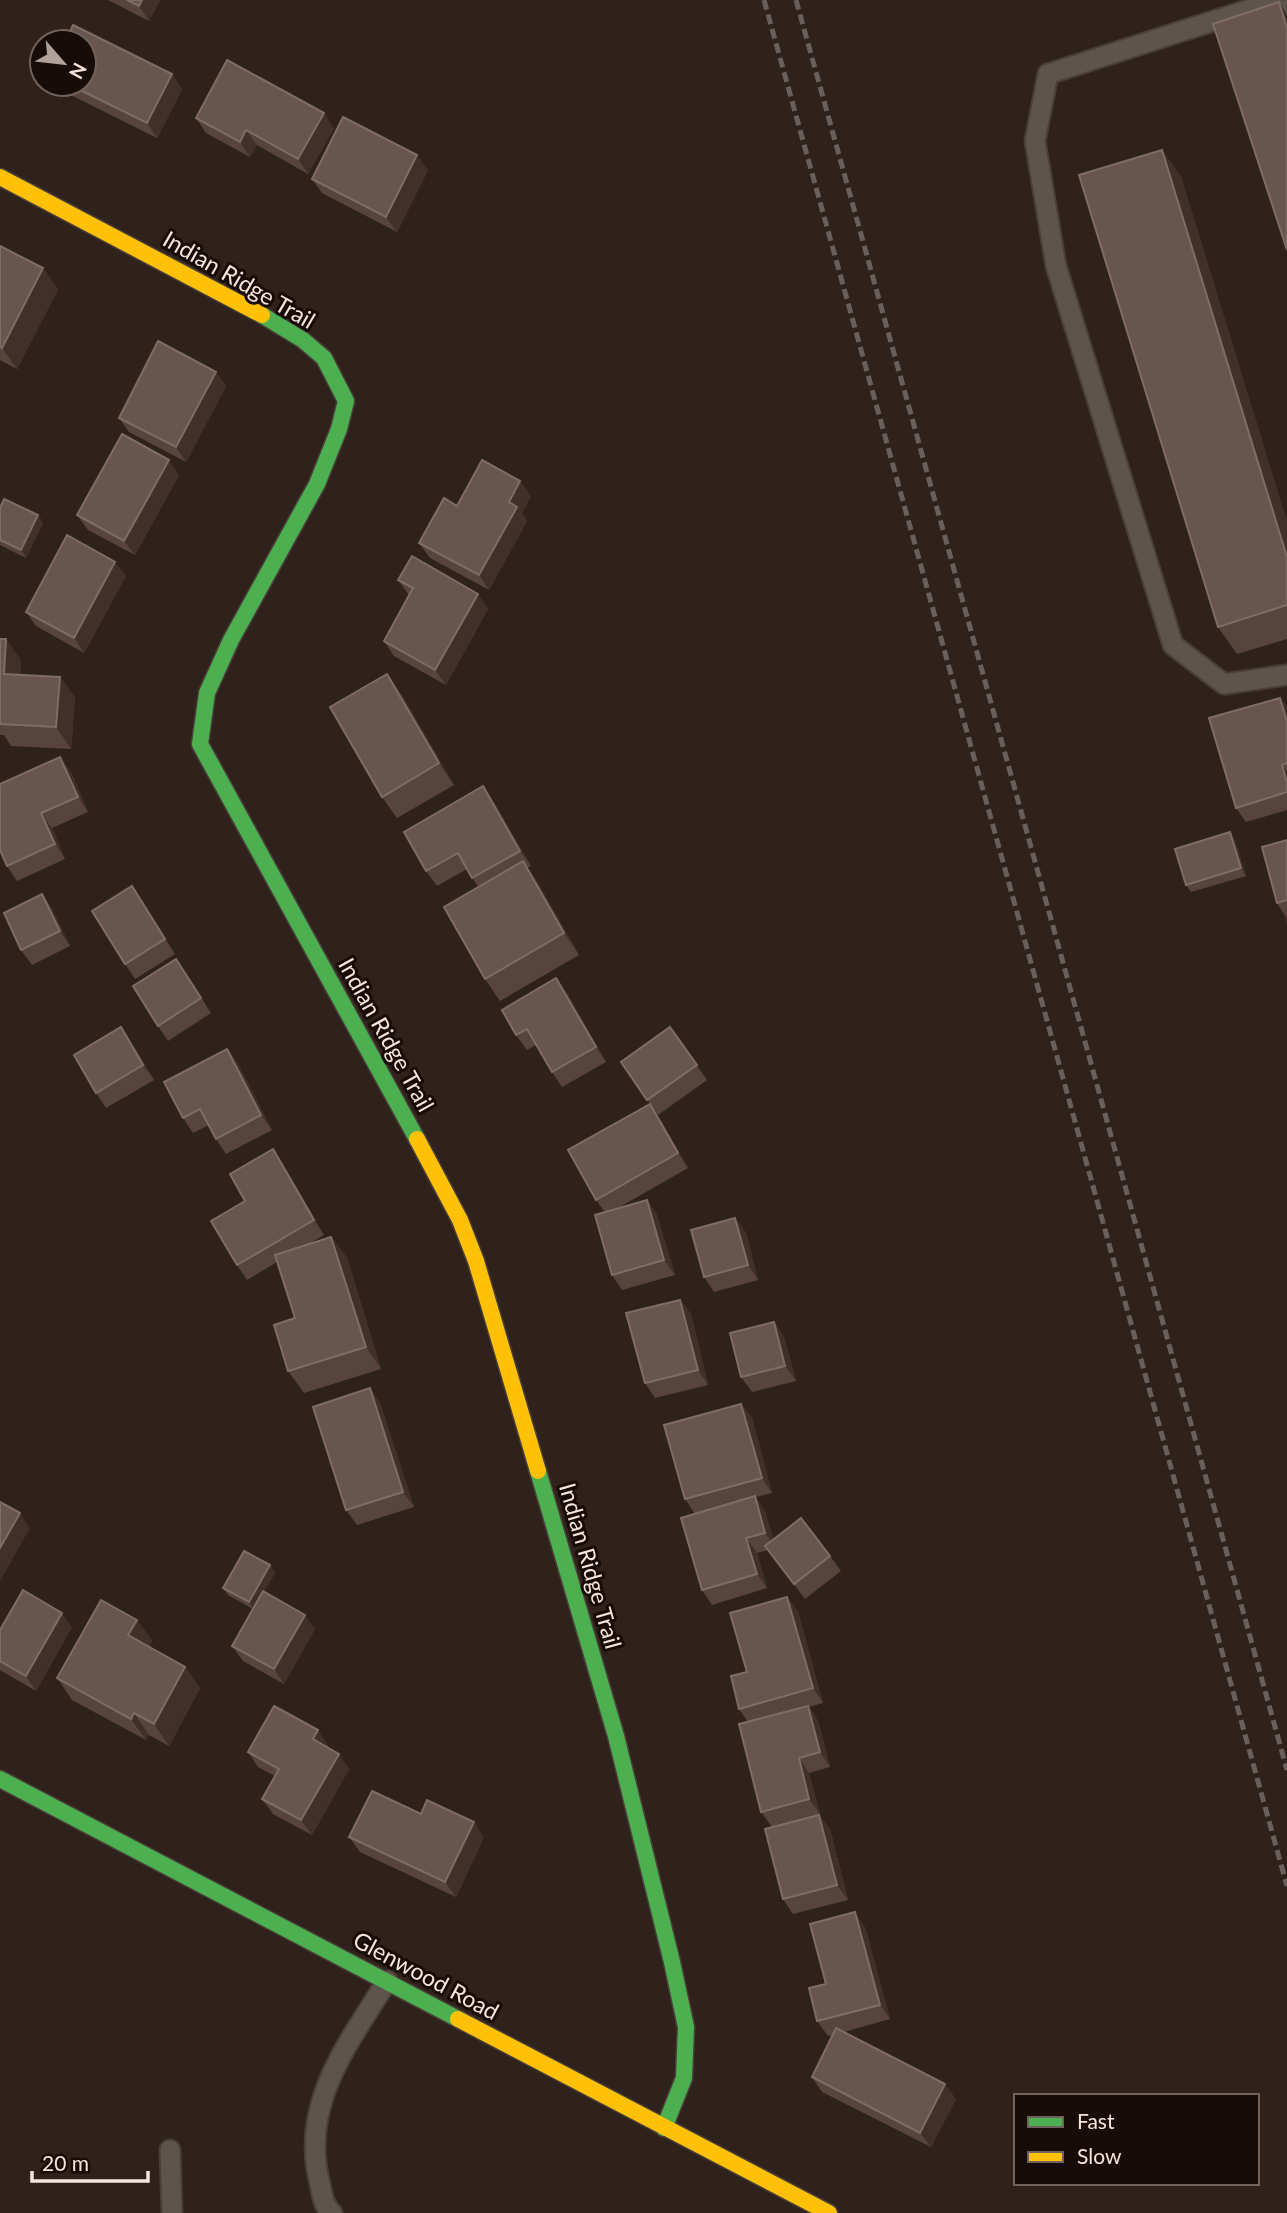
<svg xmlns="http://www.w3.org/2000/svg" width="1287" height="2213" font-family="Lato,sans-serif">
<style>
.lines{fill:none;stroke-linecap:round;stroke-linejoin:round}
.lane-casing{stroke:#493e39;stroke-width:23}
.fast-casing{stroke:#493e39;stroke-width:19}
.slow-casing{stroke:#493e39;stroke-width:19}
.lane{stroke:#5e544e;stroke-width:19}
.fast{stroke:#4caf50;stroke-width:16}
.slow{stroke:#ffc107;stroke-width:16}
.rail{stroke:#695f5b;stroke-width:5;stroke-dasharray:10 5;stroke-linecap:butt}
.wall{fill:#57453d}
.shaded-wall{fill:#403029}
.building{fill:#68564e;stroke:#7e6d65;stroke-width:2}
.labels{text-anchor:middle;stroke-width:6;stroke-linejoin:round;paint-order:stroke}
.street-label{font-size:23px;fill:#f6e5dd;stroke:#170c07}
</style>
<rect width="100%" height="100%" fill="#2f221c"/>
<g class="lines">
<g class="lane-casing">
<g id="lane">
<path d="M1287,10L1254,8L1048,74L1035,141L1056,266L1173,645L1224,684L1287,675"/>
<path d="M170,2150L172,2213"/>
<path d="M332,2213C323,2206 322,2194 320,2184C299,2105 348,2044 387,1981"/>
</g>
</g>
<g class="fast-casing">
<g id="fast">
<path d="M262,315L303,340L324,358L346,401L339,429L317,484L231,640L207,693L200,744L417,1139"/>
<path d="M538,1471L616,1736L672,1962L686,2027L684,2078L664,2128"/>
<path d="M0,1779L458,2019"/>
</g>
</g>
<g class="slow-casing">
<g id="slow">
<path d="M0,177L262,315"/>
<path d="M417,1139L460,1220L476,1261L538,1471"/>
<path d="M458,2019L829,2213"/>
</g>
</g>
<use href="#lane" class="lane"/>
<use href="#fast" class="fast"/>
<use href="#slow" class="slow"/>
<g class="rail">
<path d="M764,0L1287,1886"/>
<path d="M796,0L1287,1770"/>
</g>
</g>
<g class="wall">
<path d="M108,0H160L149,21Z"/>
<path d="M172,74L182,89L157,138L59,89L55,84H84Z"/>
<path d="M196,118L334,128L308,174L257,145L250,157L206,133Z"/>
<path d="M1162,150L1181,177L1287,522V639L1237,654L1218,627Z"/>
<path d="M428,170L397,232L322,193L312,179Z"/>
<path d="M0,246L58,289L17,369L0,360Z"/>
<path d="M226,386L186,462L129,432L119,418Z"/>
<path d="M179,475L135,555L88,530L77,515Z"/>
<path d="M531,496L522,513L527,521L489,590L430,558L419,543L457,506Z"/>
<path d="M0,508L38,515L43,523L26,558L0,545Z"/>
<path d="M115,562L126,576L84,653L36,626L26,612Z"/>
<path d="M398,580L488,609L446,685L394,656L384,641L409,595Z"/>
<path d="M0,639H6L21,661L20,675L60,677L75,698L71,749L11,746L4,735H0Z"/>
<path d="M402,695L454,785L397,818L382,797Z"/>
<path d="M1280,698L1287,708V810L1246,822L1236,808Z"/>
<path d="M71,772L88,812L52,828L65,859L17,881L7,866L0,850Z"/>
<path d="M483,786L493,801L531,866L527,868L538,883L579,955L500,1001L485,979L478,887L467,869L437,886L426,871Z"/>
<path d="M1235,840L1246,876L1191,892L1186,885Z"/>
<path d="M1287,840V925L1286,917L1277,903Z"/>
<path d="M42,894L52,909L70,946L32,965L21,950Z"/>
<path d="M142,901L175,954L135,979L125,964Z"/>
<path d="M186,974L211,1013L168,1041L158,1026Z"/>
<path d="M567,993L606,1062L562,1087L552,1072L536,1045L527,1050L516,1035Z"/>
<path d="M670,1027L707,1080L658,1115L621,1062Z"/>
<path d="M131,1042L154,1080L106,1108L96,1093Z"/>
<path d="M227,1049L238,1064L272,1130L226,1154L216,1139L209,1125L193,1133L183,1118Z"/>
<path d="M660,1119L688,1168L618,1208L647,1200L657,1215L675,1275L622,1290L612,1275L605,1212L596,1200Z"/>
<path d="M283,1164L324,1235L307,1245L331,1237L347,1258L381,1369L304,1393L288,1371L295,1318L277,1262L247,1280L237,1265L245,1201Z"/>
<path d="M735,1218L746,1233L758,1280L714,1292L704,1277Z"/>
<path d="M680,1300L691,1314L708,1385L655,1398L645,1383Z"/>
<path d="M774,1322L784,1337L796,1381L752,1392L741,1377Z"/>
<path d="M370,1388L380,1403L414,1507L357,1525L346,1510Z"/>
<path d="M741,1404L752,1418L772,1493L755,1497L765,1511L773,1539L830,1556L841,1571L805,1599L768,1550L757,1553L767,1588L712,1605L702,1590L695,1514L685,1499Z"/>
<path d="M270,1565L275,1573L264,1592L315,1629L284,1684L243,1661L232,1646L253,1609L228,1595L223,1588Z"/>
<path d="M787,1597L798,1612L823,1703L809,1707L818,1721L830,1767L809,1773L820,1814L772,1827L761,1812L748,1722L739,1709L747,1672Z"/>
<path d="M137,1620L152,1641L149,1647L185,1667L200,1688L169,1746L149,1735L146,1740L72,1700L57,1678Z"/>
<path d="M72,1627L36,1691L0,1670V1630Z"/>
<path d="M328,1745L327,1747L339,1754L349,1769L312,1835L273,1814L262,1799L275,1776L258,1767L248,1752Z"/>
<path d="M421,1814L484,1837L456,1897L360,1852L349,1837Z"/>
<path d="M830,1829L848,1900L793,1914L783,1899Z"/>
<path d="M865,1927L890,2019L844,2032L956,2099L931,2147L822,2092L812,2077L833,2035L828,2036L817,2021L826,1984Z"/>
</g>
<g class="shaded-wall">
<path d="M142,0H160L149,21L139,6Z"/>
<path d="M1279,2L1287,14V28Z"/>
<path d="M172,74L182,89L157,138L147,123Z"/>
<path d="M324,113L334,128L308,174L298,159Z"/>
<path d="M246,130L257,145L250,157L240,142Z"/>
<path d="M1162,150L1181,177L1287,522V557Z"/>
<path d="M417,155L428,170L397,232L386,217Z"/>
<path d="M43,268L58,289L17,369L2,348Z"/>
<path d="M216,372L226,386L186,462L176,447Z"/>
<path d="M169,460L179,475L135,555L124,541Z"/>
<path d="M520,481L531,496L522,513L527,521L489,590L479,575L509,502Z"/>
<path d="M38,515L43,523L26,558L21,550Z"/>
<path d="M115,562L126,576L84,653L74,638Z"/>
<path d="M478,594L488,609L446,685L435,670Z"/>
<path d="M6,639L21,661L19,695L4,674Z"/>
<path d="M387,674L402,695L454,785L439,763Z"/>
<path d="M60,677L75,698L71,749L56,727Z"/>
<path d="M1280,698L1287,708V722Z"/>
<path d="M60,757L71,772L88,812L78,797Z"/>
<path d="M1282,765L1287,772V783Z"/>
<path d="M483,786L493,801L531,866L520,851Z"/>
<path d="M41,813L52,828L65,859L55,844Z"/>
<path d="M1230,832L1235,840L1246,876L1241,868Z"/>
<path d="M523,861L538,883L579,955L564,933Z"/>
<path d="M132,886L142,901L175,954L165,939Z"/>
<path d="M42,894L52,909L70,946L60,931Z"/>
<path d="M556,978L567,993L606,1062L596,1047Z"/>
<path d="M121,1027L131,1042L154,1080L143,1065Z"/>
<path d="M227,1049L238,1064L272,1130L261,1115Z"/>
<path d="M650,1104L660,1119L688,1168L678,1153Z"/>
<path d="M273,1149L283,1164L324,1235L314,1220Z"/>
<path d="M647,1200L657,1215L675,1275L664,1260Z"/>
<path d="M735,1218L746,1233L758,1280L748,1265Z"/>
<path d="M331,1237L347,1258L381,1369L366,1347Z"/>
<path d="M680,1300L691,1314L708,1385L698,1370Z"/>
<path d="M774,1322L784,1337L796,1381L785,1366Z"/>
<path d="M370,1388L380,1403L414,1507L403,1492Z"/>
<path d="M741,1404L752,1418L772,1493L762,1478Z"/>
<path d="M755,1496L765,1511L776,1548L765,1533Z"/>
<path d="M20,1513L30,1528L0,1581V1548Z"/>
<path d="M746,1538L757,1553L767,1588L757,1574Z"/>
<path d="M270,1565L275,1573L254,1610L249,1602Z"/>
<path d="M787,1597L798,1612L823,1703L813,1688Z"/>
<path d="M62,1613L72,1627L36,1691L26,1676Z"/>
<path d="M305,1615L315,1629L284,1684L274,1669Z"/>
<path d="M137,1620L152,1641L143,1657L128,1635Z"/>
<path d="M185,1667L200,1688L169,1746L154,1724Z"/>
<path d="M808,1706L818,1721L830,1767L820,1752Z"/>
<path d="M134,1713L149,1735L146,1740L131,1719Z"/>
<path d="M318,1730L328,1745L323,1754L313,1739Z"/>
<path d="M339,1754L349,1769L312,1835L301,1820Z"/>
<path d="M799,1758L809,1773L820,1814L809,1799Z"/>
<path d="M819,1815L830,1829L848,1900L837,1885Z"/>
<path d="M474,1822L484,1837L456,1897L445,1882Z"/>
<path d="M855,1912L865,1927L890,2019L880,2005Z"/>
<path d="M945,2084L956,2099L931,2147L920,2133Z"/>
</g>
<g class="building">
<path d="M127,0H142L139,6Z"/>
<path d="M1279,2L1287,28V250L1213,24Z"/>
<path d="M73,25L172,74L147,123L68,84H84V42H65Z"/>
<path d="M227,60L324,113L298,159L246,130L240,142L196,118Z"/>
<path d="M343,117L417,155L386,217L312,179Z"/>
<path d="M1162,150L1287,557V605L1218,627L1079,175Z"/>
<path d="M0,246L43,268L2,348L0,346Z"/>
<path d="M158,341L216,372L176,447L119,418Z"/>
<path d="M122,434L169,460L124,541L77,515Z"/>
<path d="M482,460L520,481L509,502L517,507L479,575L419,543L444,498L457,506Z"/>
<path d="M4,499L38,515L21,550L0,540V508Z"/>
<path d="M67,535L115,562L74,638L26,612Z"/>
<path d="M412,556L478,594L435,670L384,641L413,588L398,580Z"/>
<path d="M0,639H6L4,674L60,677L56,727L0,724Z"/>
<path d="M387,674L439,763L382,797L330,707Z"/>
<path d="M1280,698L1287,722V763L1282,765L1287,783V792L1236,808L1209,718Z"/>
<path d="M60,757L78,797L41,813L55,844L7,866L0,850V784Z"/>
<path d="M483,786L520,851L472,878L458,853L426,871L404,832Z"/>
<path d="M1230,832L1241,868L1186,885L1175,849Z"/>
<path d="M1287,840V900L1277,903L1262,847Z"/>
<path d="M523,861L564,933L485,979L444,907Z"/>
<path d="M132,886L165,939L125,964L92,911Z"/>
<path d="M42,894L60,931L21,950L4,913Z"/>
<path d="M176,959L201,998L158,1026L133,986Z"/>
<path d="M556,978L596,1047L552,1072L527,1029L516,1035L502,1010Z"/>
<path d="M121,1027L143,1065L96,1093L74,1055Z"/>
<path d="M670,1027L697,1065L647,1100L621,1062Z"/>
<path d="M227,1049L261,1115L216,1139L200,1109L183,1118L164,1082Z"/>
<path d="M650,1104L678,1153L596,1200L568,1150Z"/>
<path d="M273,1149L314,1220L237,1265L211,1221L245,1201L230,1174Z"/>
<path d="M647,1200L664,1260L612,1275L595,1215Z"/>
<path d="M735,1218L748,1265L704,1277L691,1230Z"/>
<path d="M331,1237L366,1347L288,1371L274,1325L295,1318L275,1255Z"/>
<path d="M680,1300L698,1370L645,1383L626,1313Z"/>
<path d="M774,1322L785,1366L741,1377L730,1333Z"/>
<path d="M370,1388L403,1492L346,1510L313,1407Z"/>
<path d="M741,1404L762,1478L685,1499L664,1425Z"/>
<path d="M755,1496L765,1533L746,1538L757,1574L702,1590L681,1518Z"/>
<path d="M0,1502L20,1513L0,1548Z"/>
<path d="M801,1518L830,1556L794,1584L765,1546Z"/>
<path d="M244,1551L270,1565L249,1602L223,1588Z"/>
<path d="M23,1590L62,1613L26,1676L0,1661V1630Z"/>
<path d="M263,1591L305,1615L274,1669L232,1646Z"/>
<path d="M787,1597L813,1688L739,1709L731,1676L747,1672L730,1613Z"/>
<path d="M101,1600L137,1620L128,1635L185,1667L154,1724L134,1713L131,1719L57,1678Z"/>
<path d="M274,1706L318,1730L313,1739L339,1754L301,1820L262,1799L279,1769L248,1752Z"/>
<path d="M808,1706L820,1752L799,1758L809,1799L761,1812L739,1724Z"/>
<path d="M372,1791L421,1814L427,1800L474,1822L445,1882L349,1837Z"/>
<path d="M819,1815L837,1885L783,1899L765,1829Z"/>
<path d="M855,1912L880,2005L817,2021L809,1988L826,1984L810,1924Z"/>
<path d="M836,2028L945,2084L920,2133L812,2077Z"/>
</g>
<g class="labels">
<g class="street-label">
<text transform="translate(239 280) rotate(30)" y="8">Indian Ridge Trail</text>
<text transform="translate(386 1035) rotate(61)" y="8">Indian Ridge Trail</text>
<text transform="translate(590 1566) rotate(74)" y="8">Indian Ridge Trail</text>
<text transform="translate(426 1976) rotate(28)" y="8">Glenwood Road</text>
</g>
</g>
<rect x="1014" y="2094" width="245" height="91" fill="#170c07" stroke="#70635d" stroke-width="2"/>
<rect x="1028" y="2117" width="35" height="10" fill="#4caf50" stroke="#70635d" stroke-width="2"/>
<text x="1077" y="2129" font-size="21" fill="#f6e5dd">Fast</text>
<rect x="1028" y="2152" width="35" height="10" fill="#ffc107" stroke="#70635d" stroke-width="2"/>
<text x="1077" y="2164" font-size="21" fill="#f6e5dd">Slow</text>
<g transform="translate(63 63) rotate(118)"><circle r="33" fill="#170c07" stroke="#70635d" stroke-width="2"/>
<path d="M0-5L12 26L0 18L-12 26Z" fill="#b0a199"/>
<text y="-10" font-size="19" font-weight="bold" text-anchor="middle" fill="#f6e5dd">N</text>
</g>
<path d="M32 2171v10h116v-10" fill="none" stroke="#f6e5dd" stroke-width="3.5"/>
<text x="42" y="2171" font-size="21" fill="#f6e5dd" stroke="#170c07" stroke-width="5" paint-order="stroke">20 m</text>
</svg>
